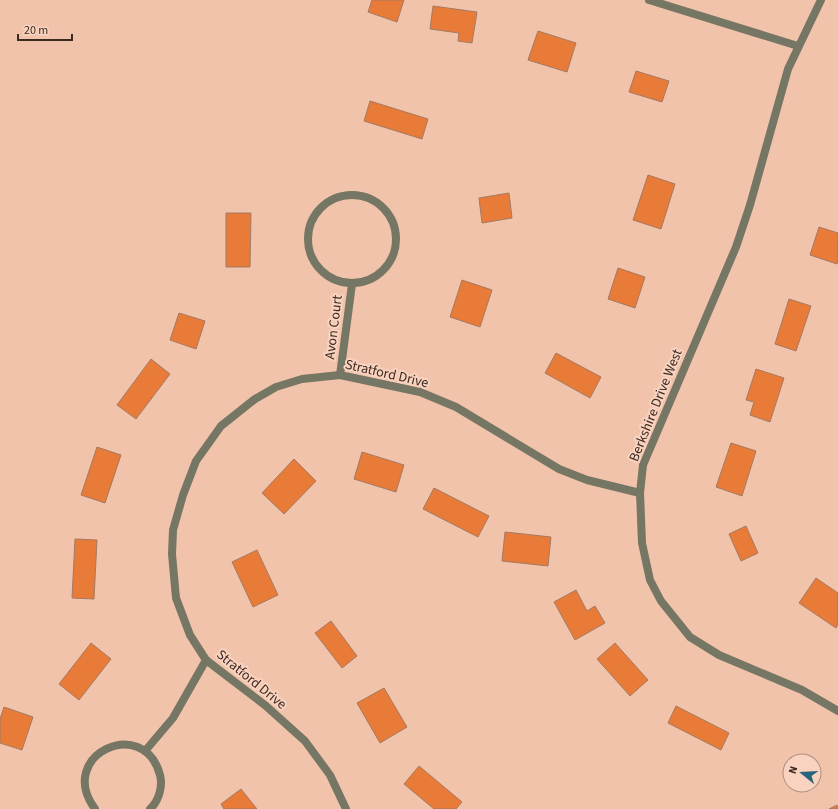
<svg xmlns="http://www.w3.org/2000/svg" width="838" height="809" font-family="'Source Sans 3',sans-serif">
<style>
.building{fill:#e87b37;stroke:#a47a63}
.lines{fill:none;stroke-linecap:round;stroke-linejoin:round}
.minor{stroke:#757663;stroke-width:8}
.labels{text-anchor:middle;stroke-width:4;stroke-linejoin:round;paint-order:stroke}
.street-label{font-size:14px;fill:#3c2a21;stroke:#f9d3bf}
</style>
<rect width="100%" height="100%" fill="#f2c3ab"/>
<g class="building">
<path d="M372,0H404L397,22L368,12Z"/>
<path d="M433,6L477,12L472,43L458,41L459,33L430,29Z"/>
<path d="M538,31L576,43L567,72L528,60Z"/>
<path d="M636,71L669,81L662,102L629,92Z"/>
<path d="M370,101L428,119L422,139L364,121Z"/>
<path d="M648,175L675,184L661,229L633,220Z"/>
<path d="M509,193L512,218L482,223L479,198Z"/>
<path d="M226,213H251L250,267H226Z"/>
<path d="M819,227L838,233V259L837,264L810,255Z"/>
<path d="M618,268L645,277L635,308L608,299Z"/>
<path d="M462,280L492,290L480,327L450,317Z"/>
<path d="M789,299L811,306L796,351L775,344Z"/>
<path d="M179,313L205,321L196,349L170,340Z"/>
<path d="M556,353L601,377L590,398L545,373Z"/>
<path d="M151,359L170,374L136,419L117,405Z"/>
<path d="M756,369L784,378L770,422L750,415L754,402L746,400Z"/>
<path d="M731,443L756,451L742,496L716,487Z"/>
<path d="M97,447L121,455L105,503L81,495Z"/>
<path d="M362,452L404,465L396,492L354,479Z"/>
<path d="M294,459L316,481L284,514L262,493Z"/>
<path d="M434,488L489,516L478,537L423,509Z"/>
<path d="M746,526L758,553L741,561L729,534Z"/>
<path d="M505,532L551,537L548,566L502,561Z"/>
<path d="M75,539L97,540L94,599L72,598Z"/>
<path d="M257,550L278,595L253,607L232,562Z"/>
<path d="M816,578L838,593V625L836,628L799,603Z"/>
<path d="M576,590L587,611L595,606L605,623L575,640L554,602Z"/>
<path d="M331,621L357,656L342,668L315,633Z"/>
<path d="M91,643L111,659L79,700L59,684Z"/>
<path d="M615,643L648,680L630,696L597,659Z"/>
<path d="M384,688L407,727L380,743L357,703Z"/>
<path d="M676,706L729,733L721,750L668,723Z"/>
<path d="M4,707L33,717L22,750L0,743V719Z"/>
<path d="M419,766L462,802L456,809H434L404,784Z"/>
<path d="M241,789L257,809H224L221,804Z"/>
<path d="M837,805L838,809H829Z"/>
</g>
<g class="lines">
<g class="minor">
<path d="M649,0L798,46"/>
<path d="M821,0L788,69L750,205L736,247L643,465L640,493L642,543L650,580L661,601L690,637L719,655L802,690L838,711"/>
<circle cx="352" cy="239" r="44"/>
<path d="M340,375L352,284"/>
<path d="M145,751L173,718L206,660"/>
<path d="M95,809C55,755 144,714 160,775C163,786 159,801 150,809"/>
<path d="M346,809L330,775L305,741L266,706L206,660L190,635L176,598L172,554L173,530L183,495L196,461L221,426L255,399L276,387L302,379L340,375L420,392L456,407L559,469L587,480L640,493"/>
</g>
</g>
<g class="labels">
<g class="street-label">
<text transform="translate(333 327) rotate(-83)" y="5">Avon Court</text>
<text transform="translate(387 373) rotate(13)" y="5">Stratford Drive</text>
<text transform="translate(655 405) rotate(-68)" y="5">Berkshire Drive West</text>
<text transform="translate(252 679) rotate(39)" y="5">Stratford Drive</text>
</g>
</g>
<g transform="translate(802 773) rotate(288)"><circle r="19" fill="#f9d3bf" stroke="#ad8f80"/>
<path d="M0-3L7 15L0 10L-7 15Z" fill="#29637c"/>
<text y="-6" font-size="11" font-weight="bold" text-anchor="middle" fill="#3c2a21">N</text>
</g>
<path d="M18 34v6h54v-6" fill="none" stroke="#3c2a21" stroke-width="2"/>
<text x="24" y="34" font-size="12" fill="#3c2a21" stroke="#f9d3bf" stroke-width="3" paint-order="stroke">20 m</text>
</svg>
